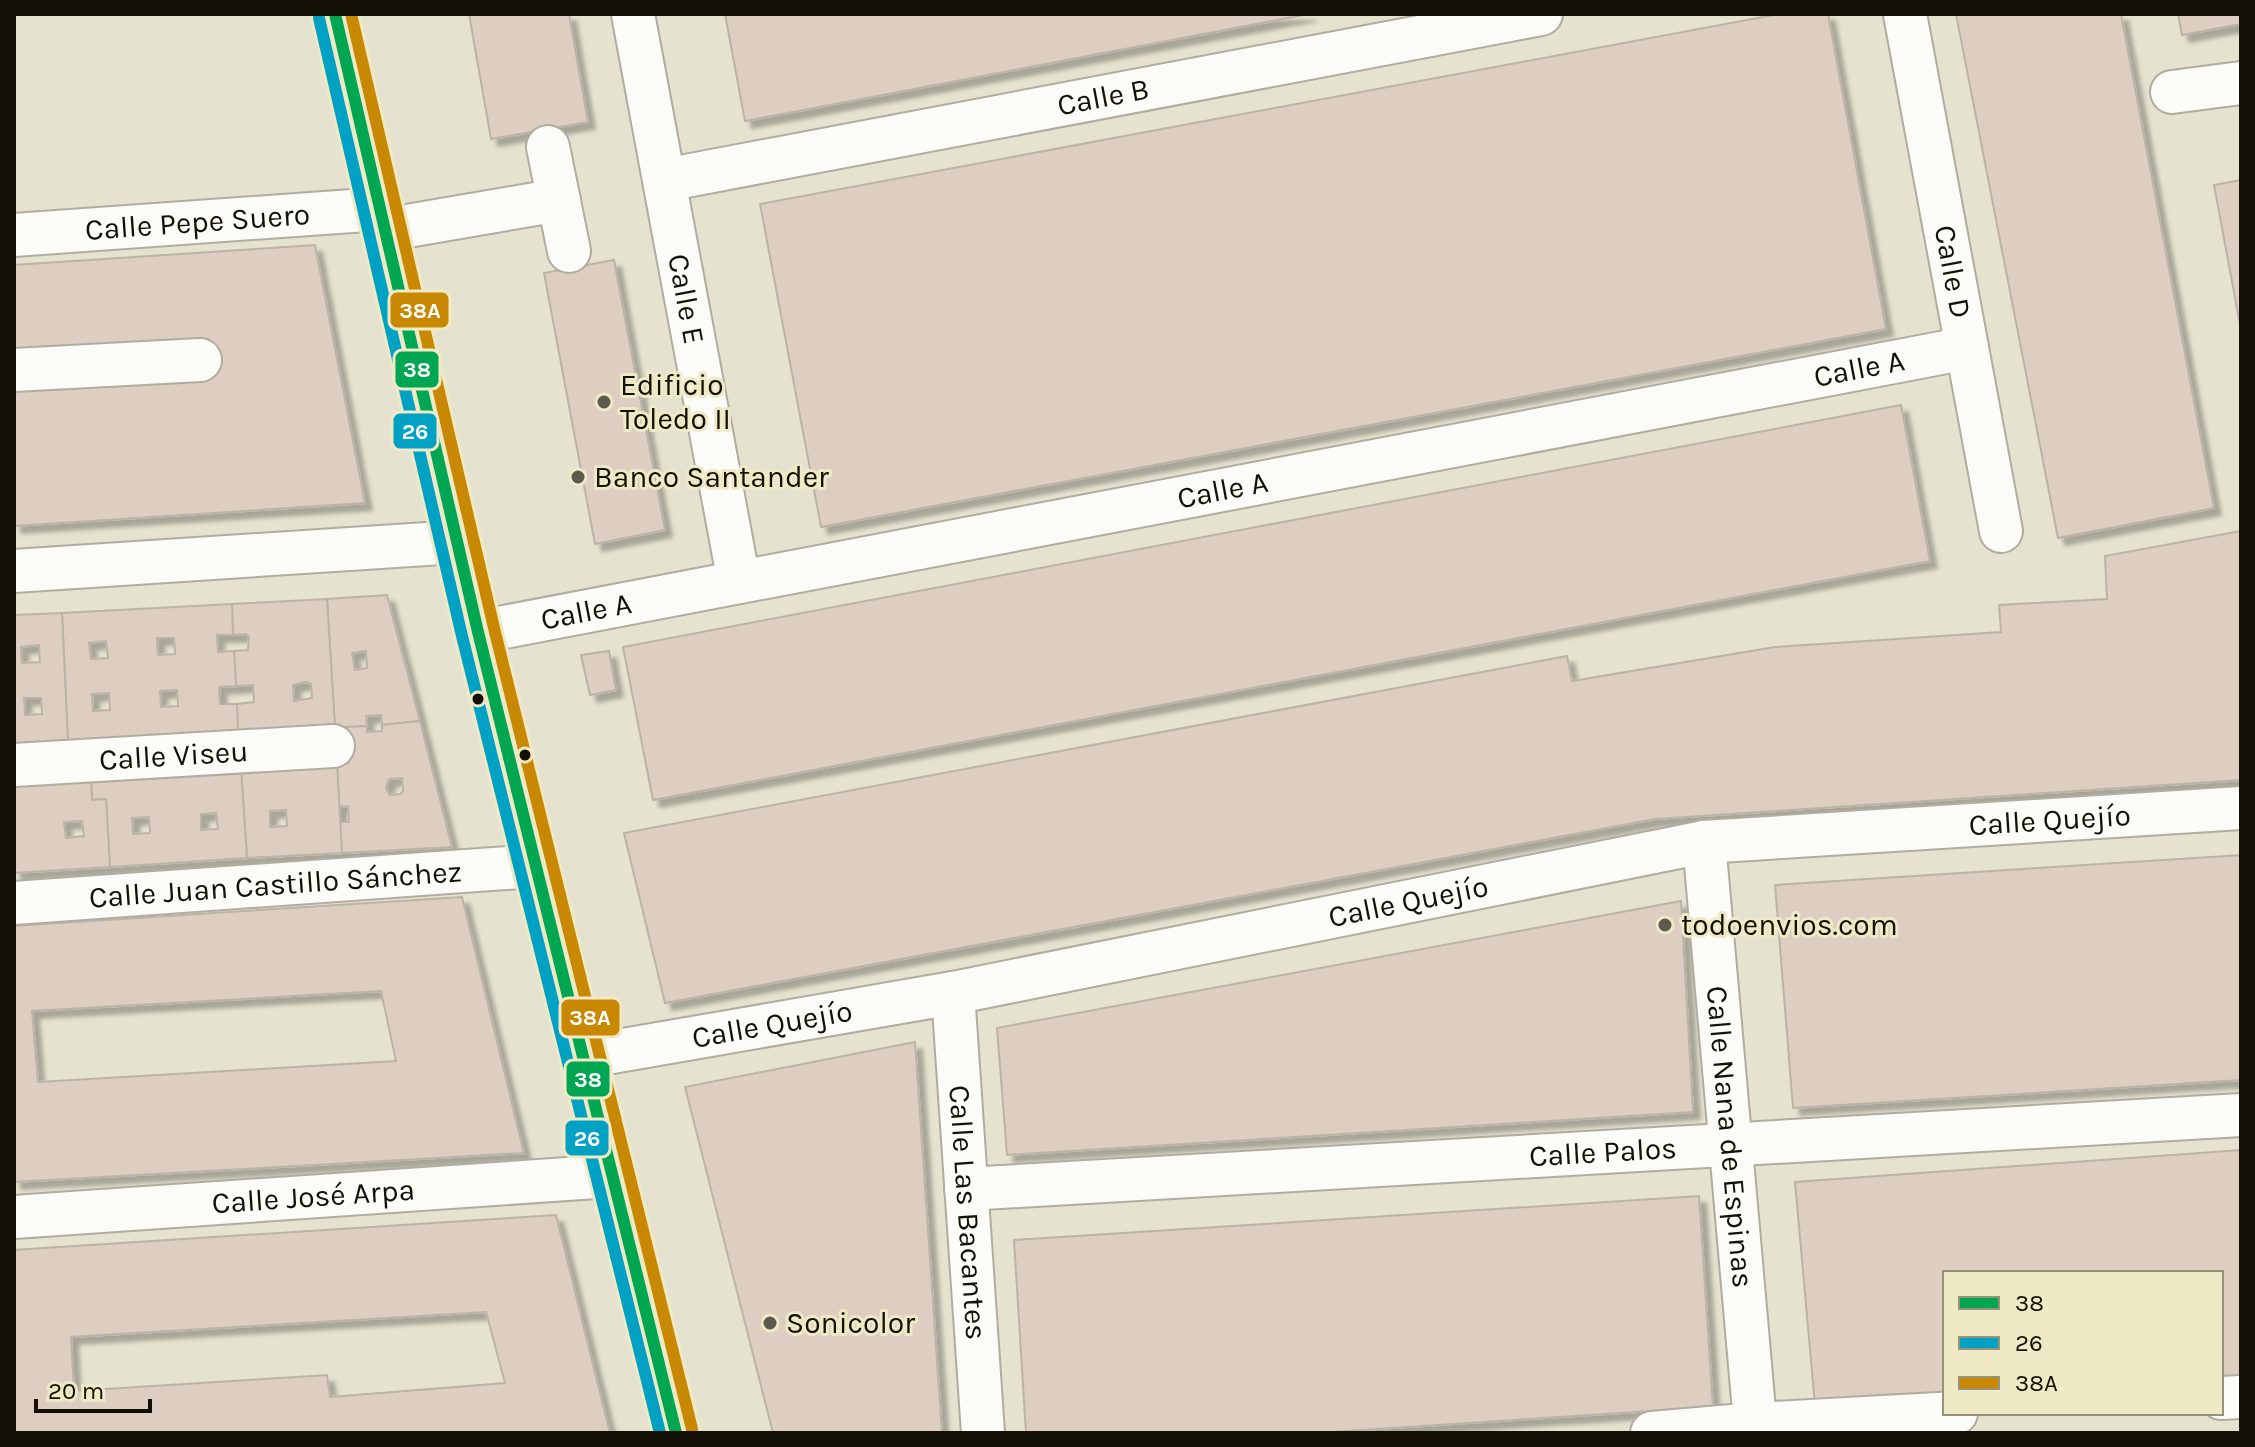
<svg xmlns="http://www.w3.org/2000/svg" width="2255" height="1447" font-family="Karla,sans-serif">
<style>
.building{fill:#ddcec1;stroke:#bbb3a8;stroke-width:2;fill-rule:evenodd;filter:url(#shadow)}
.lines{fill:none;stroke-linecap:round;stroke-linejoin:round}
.minor-casing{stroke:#b0ad9f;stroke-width:46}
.major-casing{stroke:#b0ad9f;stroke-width:48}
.minor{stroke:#fbfbf8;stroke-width:42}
.major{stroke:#fbfbf8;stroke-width:44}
.bus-1-casing{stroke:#efe9c5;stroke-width:18}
.bus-2-casing{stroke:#efe9c5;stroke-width:18}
.bus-3-casing{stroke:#efe9c5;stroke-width:18}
.bus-1{stroke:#00a651;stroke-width:12}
.bus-2{stroke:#01a1c4;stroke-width:12}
.bus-3{stroke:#c98801;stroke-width:12}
.poi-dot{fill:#5c5a4c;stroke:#efe9c5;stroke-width:3}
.bus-dot{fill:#131105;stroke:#efe9c5;stroke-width:3}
.labels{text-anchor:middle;stroke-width:6;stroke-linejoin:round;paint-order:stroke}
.street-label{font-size:30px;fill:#131105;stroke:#efe9c5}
.poi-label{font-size:30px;fill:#131105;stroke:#efe9c5;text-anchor:start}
.line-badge{stroke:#efe9c5;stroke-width:3}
.badge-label{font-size:22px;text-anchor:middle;font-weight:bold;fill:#fff}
</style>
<defs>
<filter id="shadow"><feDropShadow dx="7" dy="7" stdDeviation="2" flood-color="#0004"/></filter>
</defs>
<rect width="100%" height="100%" fill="#e5e2cf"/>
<g class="building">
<path d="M469,14H569L588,122L491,139Z"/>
<path d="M725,14H1309L745,121Z"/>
<path d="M1779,14H1828L1886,329L821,527L760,204Z"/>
<path d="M1956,14H2121L2214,508L2058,538Z"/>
<path d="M2178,14H2241V24L2182,35Z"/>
<path d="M2241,180V330L2214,185Z"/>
<path d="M315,245L365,503L14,526V389L213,375L212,342L14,354V265Z"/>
<path d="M614,260L665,530L595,544L544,273Z"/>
<path d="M1901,405L1930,561L653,800L623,647Z"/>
<path d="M2241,531V780L1655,819L665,1003L624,833L1567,656L1572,681L1775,647L2001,632L1999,605L2107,599L2105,556Z"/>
<path d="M387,595L420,721L382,725L381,715L366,716L367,726L335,728L327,599ZM366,651L367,668L355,670L352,653Z"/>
<path d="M327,599L335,728L238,733L237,704L254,702L253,685L236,686L234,651L248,650L249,637L246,634L233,635L232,604ZM306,682L311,684L312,698L294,701L293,685Z"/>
<path d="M232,604L233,635H217L218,652L234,651L236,686L219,687L220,704H237L238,733L68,743L62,613ZM157,638H174L175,654L158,655ZM106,641L108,658L91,659L89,643ZM177,690L178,706L161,707L160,691ZM109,693L110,710L93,711L92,694Z"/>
<path d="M62,613L68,743L14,746V615ZM39,645L40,662L22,663L21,647ZM24,698H41L42,714L25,715Z"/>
<path d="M609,651L616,690L590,695L581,655Z"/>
<path d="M420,721L452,847L342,853L340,822H349L348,806L339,807L337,763H348L346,727L367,726V732L382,731V725ZM402,778L403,790L401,794L390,795L386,788L389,779Z"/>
<path d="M337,763L342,853L247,858L241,769ZM286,810L287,826L270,827V811Z"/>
<path d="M241,769L247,858L110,867L106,799L92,800L91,778ZM216,813L218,829L201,830V814ZM149,817L150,833L133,834L132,818Z"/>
<path d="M91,778L92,800L106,799L110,867L14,873V782ZM82,821L84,836L66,838L64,822Z"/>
<path d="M2241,855V1080L1793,1108L1775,885Z"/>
<path d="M462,897L524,1153L14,1182V926ZM381,991L396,1061L38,1082L32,1011Z"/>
<path d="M1681,901L1693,1112L1007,1155L997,1028Z"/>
<path d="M915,1042L942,1433H773L685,1087Z"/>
<path d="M2241,1150V1380L2221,1382V1273H1945V1397L1815,1405L1795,1182Z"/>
<path d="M1699,1196L1713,1407L1315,1433H1026L1014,1240Z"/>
<path d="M556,1215L610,1433H14V1250ZM486,1312L505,1383L330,1397L327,1375L74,1391L71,1337Z"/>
</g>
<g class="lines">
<g class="minor-casing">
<g id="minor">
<path id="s1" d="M633,14L739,582"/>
<path id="s2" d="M1905,14L2001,531"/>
<path d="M2172,92L2241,83"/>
<path d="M548,147L569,251"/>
<path id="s3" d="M665,180L1541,14"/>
<path d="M384,230L559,200"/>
<path id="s4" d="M14,235L380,209"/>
<path d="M14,370L200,360"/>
<path d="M14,571L457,542"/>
<path id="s5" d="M478,632L1967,348"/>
<path id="s6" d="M14,765L333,746"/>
<path id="s7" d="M1704,842L1756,1433"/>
<path id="s8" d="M14,903L535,866"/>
<path id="s9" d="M953,993L983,1433"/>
<path id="s10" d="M583,1057L953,993L1704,842L2241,808"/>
<path id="s11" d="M966,1189L2241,1115"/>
<path id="s12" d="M14,1217L611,1176"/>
<path d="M2221,1398L2241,1397"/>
<path d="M1652,1433L1755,1424L1956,1413"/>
</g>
</g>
<g class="major-casing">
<path id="major" d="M335,14L478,632L676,1433"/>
</g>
<use href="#minor" class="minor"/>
<use href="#major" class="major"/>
<g class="bus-1-casing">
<path id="bus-1" d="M335,14L478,632L676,1433"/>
</g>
<g class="bus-2-casing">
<path id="bus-2" d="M319,18L462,636L660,1433"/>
</g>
<g class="bus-3-casing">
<path id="bus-3" d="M351,14L494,628L692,1429"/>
</g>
<use href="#bus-1" class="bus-1"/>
<use href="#bus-2" class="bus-2"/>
<use href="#bus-3" class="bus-3"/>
</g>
<g class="poi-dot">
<circle cx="604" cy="402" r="8"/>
<circle cx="578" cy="477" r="8"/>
<circle cx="1665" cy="925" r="8"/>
<circle cx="770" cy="1323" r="8"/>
</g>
<g class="bus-dot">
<circle cx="478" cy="699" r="7"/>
<circle cx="525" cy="755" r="7"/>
</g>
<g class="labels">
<g class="street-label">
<text dy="10" stroke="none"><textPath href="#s3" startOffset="446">Calle B</textPath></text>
<text dy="10" stroke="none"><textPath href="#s4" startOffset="184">Calle Pepe Suero</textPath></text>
<text dy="10" stroke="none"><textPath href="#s2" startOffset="262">Calle D</textPath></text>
<text dy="10" stroke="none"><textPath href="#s1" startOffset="290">Calle E</textPath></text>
<text dy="10" stroke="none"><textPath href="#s5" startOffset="1406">Calle A</textPath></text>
<text dy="10" stroke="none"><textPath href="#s5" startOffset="758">Calle A</textPath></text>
<text dy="10" stroke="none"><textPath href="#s5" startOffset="110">Calle A</textPath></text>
<text dy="10" stroke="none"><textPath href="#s6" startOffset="160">Calle Viseu</textPath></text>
<text dy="10" stroke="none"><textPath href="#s10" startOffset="1488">Calle Quejío</textPath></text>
<text dy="10" stroke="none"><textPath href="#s8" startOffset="262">Calle Juan Castillo Sánchez</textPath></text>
<text dy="10" stroke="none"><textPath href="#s10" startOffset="840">Calle Quejío</textPath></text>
<text dy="10" stroke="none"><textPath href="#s10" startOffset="192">Calle Quejío</textPath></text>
<text dy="10" stroke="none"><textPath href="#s7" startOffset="296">Calle Nana de Espinas</textPath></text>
<text dy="10" stroke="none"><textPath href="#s11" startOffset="638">Calle Palos</textPath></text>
<text dy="10" stroke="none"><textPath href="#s12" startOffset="300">Calle José Arpa</textPath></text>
<text dy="10" stroke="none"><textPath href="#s9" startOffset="220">Calle Las Bacantes</textPath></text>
</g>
<g class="poi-label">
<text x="620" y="395">Edificio<tspan x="620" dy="34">Toledo II</tspan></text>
<text x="594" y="487">Banco Santander</text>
<text x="1681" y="935">todoenvios.com</text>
<text x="786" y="1333">Sonicolor</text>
</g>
</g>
<g class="line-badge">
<rect x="389" y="291" width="61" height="38" rx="8" fill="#c98801"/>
<rect x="394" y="350" width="46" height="39" rx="8" fill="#00a651"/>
<rect x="392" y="412" width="46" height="38" rx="8" fill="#01a1c4"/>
<rect x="560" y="998" width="61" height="39" rx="8" fill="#c98801"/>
<rect x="565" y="1060" width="46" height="38" rx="8" fill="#00a651"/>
<rect x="564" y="1119" width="46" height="38" rx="8" fill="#01a1c4"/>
</g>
<g class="badge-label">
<text x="420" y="318">38A</text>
<text x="417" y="377">38</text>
<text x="415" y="439">26</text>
<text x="590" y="1025">38A</text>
<text x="588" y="1087">38</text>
<text x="587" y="1146">26</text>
</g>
<rect width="2255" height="1447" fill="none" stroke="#131105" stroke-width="32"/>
<rect x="1943" y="1271" width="280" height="144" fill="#efe9c5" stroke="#979378" stroke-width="2"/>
<rect x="1959" y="1297" width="40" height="12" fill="#00a651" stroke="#979378" stroke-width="2"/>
<text x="2015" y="1311" font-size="24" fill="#131105">38</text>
<rect x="1959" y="1337" width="40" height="12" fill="#01a1c4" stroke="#979378" stroke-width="2"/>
<text x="2015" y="1351" font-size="24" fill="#131105">26</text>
<rect x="1959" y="1377" width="40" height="12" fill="#c98801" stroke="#979378" stroke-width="2"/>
<text x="2015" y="1391" font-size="24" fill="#131105">38A</text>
<path d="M36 1399v12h114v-12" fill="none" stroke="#131105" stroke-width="4"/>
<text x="48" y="1399" font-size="24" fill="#131105" stroke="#efe9c5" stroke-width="6" paint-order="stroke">20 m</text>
</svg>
